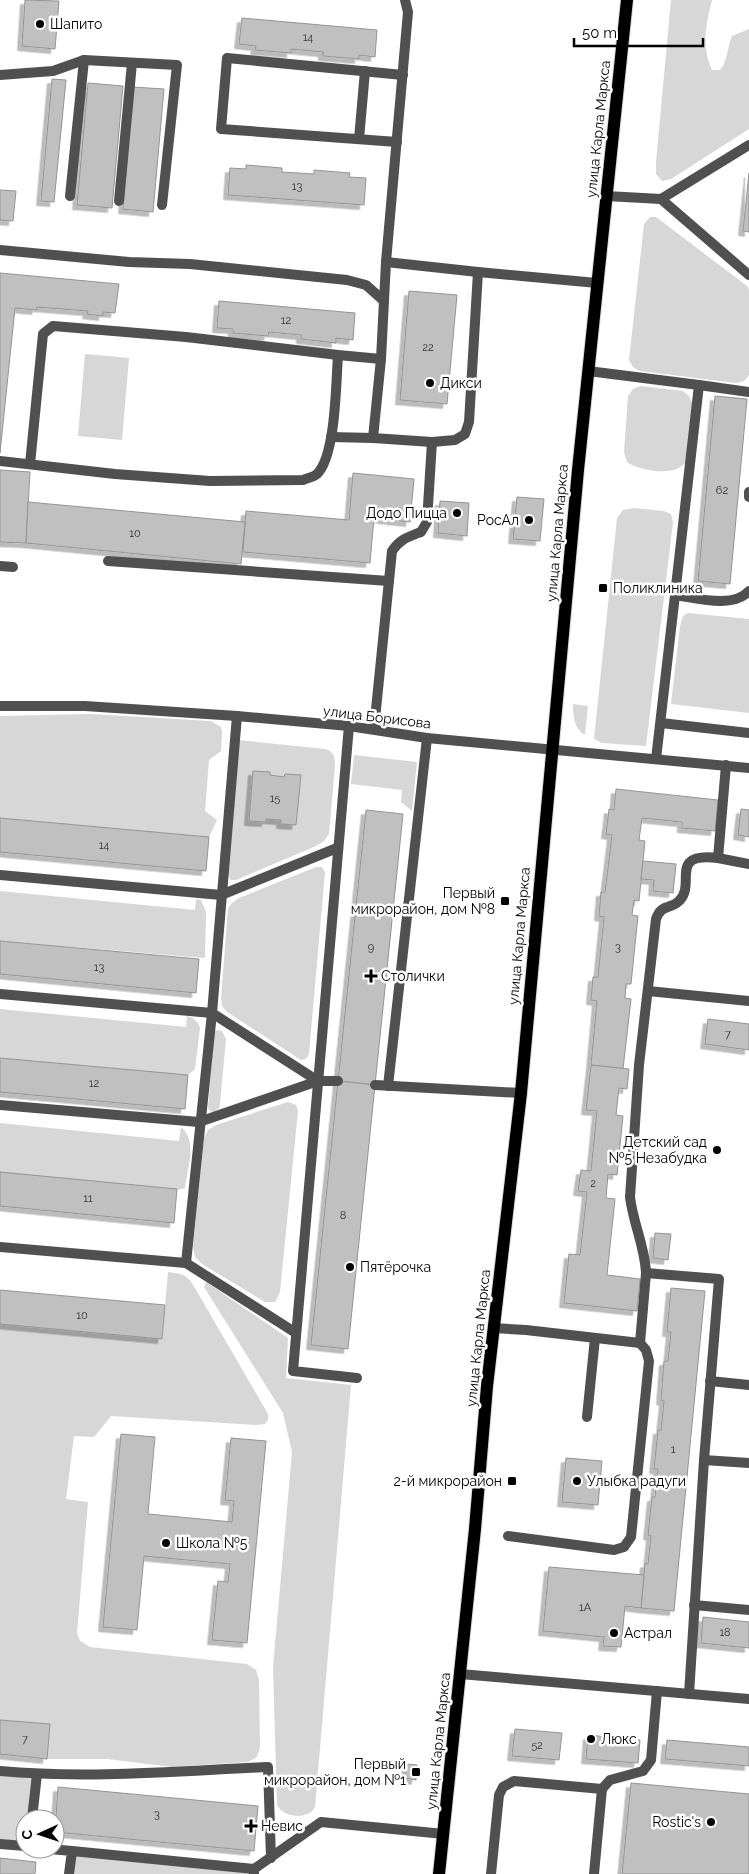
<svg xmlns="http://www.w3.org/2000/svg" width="749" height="1874" font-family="Raleway,sans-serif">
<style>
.green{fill:#d7d7d7}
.building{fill:#c0c0c0;stroke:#949494;filter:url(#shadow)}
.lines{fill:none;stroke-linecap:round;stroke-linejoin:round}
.primary-casing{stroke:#dbdbdb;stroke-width:14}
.service{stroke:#505050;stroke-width:10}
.minor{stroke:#505050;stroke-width:10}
.tertiary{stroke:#505050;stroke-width:10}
.primary{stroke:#000;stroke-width:12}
.poi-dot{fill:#000;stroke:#fff;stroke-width:2}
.labels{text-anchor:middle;stroke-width:5;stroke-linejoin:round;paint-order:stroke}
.number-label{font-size:11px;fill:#303030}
.poi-label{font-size:14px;fill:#000;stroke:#fff;text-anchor:start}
.street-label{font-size:14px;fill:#000;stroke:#fff}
</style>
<defs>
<filter id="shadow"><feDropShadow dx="-4.5" dy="4.5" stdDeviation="0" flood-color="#0004"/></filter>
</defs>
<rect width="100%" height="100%" fill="#fff"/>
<g class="green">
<path d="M671,0H712C706,25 701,45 712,70H720C728,60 727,48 732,36L749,29V129L671,179L662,181L656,174V162Z"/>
<path d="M650,217H656L747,286L749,290V375L744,381L736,383L640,371L633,367L629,360L644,224Z"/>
<path d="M85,354L129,358L122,440L78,436Z"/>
<path d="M640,386L683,391L689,396L693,405L685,463C674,477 640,471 627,462L624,452L628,396L633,389Z"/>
<path d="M634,508L664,511L671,514L673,522L646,746L602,743L594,739L617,518L623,510Z"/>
<path d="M688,613L749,619V713L671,704L680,626L683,616Z"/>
<path d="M573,704L588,706L585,735C574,729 573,716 573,704Z"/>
<path d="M90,714L211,721L221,727L222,731L221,751L209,760L205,811L217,820L209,837L0,818V716Z"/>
<path d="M238,740L325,749C334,752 335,756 335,766L329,834L324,841L316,846L236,880H231L229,877L228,869Z"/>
<path d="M354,755L417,762L412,811L401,802L402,790L351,784Z"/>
<path d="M316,867H322L325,872L309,1054L306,1059L301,1060L227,1012L222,1006L221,999L228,908L232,903L239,898Z"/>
<path d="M0,891L195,910L196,899L201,900L206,912L205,958L0,941Z"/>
<path d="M0,1009L186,1027L187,1016C194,1018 198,1021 200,1028L195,1069L188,1075L0,1058Z"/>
<path d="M216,1030L222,1031L226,1039L220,1104L219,1108L214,1112L210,1111L208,1108L214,1033Z"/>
<path d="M288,1102L296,1105L298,1111L280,1292L275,1302H265L202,1264L195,1257L193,1247L204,1138L208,1130L216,1125Z"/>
<path d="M0,1123L179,1141L181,1127C198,1141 187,1169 185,1188L177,1190L0,1173Z"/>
<path d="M168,1272C179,1273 185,1274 192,1283L268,1414V1420L265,1424L256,1425L111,1416L94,1437L74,1436L66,1499L88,1502L77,1633L80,1641L90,1647L247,1664L256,1670L259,1680L260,1748L257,1757L248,1762L172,1767L107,1759H47L50,1725L0,1720V1324L162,1339Z"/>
<path d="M206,1282L288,1338L286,1378L351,1385L315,1807C309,1820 283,1818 277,1805L273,1667L292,1452L283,1413L204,1287Z"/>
<path d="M0,1771L37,1774L32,1819H25V1846L0,1844Z"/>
<path d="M72,1851L254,1874H69Z"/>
</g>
<g class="building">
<path d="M25,0L59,1L55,49L22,46Z"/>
<path d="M242,18L377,30L375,57L359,55V59L323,56V52L291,49V53L255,50L256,46L239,44Z"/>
<path d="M52,79L66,80L54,202L41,201Z"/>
<path d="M88,83L123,86L112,208L77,205Z"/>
<path d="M133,87L164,89L153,212L123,209Z"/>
<path d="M246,165L282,168V172L314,174V170L350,173L349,177L366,178L364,205L228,195L230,168L246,169Z"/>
<path d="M749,173V232L743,231Z"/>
<path d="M0,190L16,191L13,221L0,220Z"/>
<path d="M0,273L119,284L115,313L103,312V316L94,315L87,314L88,311L37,307L36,310L15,308L0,453Z"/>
<path d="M409,291L457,295L447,404L400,400Z"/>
<path d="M219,301L355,313L353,340L336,338V343L301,339V335L269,332L268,336L233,333V329L217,328Z"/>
<path d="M715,396L747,399L730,584L698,581Z"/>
<path d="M0,470L30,472L26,543L0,542Z"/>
<path d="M353,473L414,479L410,522L374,518L370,563L243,552L246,511L349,520Z"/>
<path d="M517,497L544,499L540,541L513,539Z"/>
<path d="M440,501L469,503L467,536L438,533Z"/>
<path d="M28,502L245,522L241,564L26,543Z"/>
<path d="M253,771L270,772V775L284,777L285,774L301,775L296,825L281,824V820L266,819V822L249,821Z"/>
<path d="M616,789L718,800L715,831L682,828V822L642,818L639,840L645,841L639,901L634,900L632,915L638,916L631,984H626L625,998L631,999L623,1069L591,1065L597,1001L591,1000L593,977H598L604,917L599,916L601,892H605L612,835L606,834L609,809L614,810Z"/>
<path d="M741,809L749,810V837L738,835Z"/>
<path d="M366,810L403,814L375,1085L338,1081Z"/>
<path d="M0,818L209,837L206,871L0,852Z"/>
<path d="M643,861L676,864L673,893L653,891L654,880L641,879Z"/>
<path d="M0,941L199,959L196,993L0,974Z"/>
<path d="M708,1019L749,1024V1050L705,1044Z"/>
<path d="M0,1058L188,1075L185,1109L0,1092Z"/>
<path d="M591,1065L629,1069L627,1089L619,1088L616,1115L623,1116L617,1175L608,1174L606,1198L615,1199L607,1275L640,1279L637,1311L564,1303L569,1254L580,1255L587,1192L578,1191L581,1170L591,1171L597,1111L586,1110Z"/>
<path d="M338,1081L375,1085L348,1349L311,1345Z"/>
<path d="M0,1172L177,1189L174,1223L0,1206Z"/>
<path d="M655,1233L671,1234L668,1260L653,1258Z"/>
<path d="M671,1288L705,1291L674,1611L641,1608L645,1563L648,1564L651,1536L648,1535L652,1497H655L658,1469H654L658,1430H661L664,1401L661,1400L664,1361H668L671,1332H667Z"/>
<path d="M0,1290L165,1305L162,1339L0,1324Z"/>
<path d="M121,1434L155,1437L148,1514L232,1522L234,1501L225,1500L231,1438L266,1441L247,1643L212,1640L218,1581L228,1582L230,1564L144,1556L137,1630L103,1627Z"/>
<path d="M566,1458L602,1461L598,1505L562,1502Z"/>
<path d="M549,1567L644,1575L641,1608L625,1606L621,1647L603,1646L604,1637L543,1631Z"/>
<path d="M703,1617L749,1622V1648L701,1643Z"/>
<path d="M0,1720L50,1724L47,1759L0,1754Z"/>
<path d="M515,1729L562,1733L559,1760L512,1756Z"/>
<path d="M588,1735L640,1740L638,1763L586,1759Z"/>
<path d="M667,1740L749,1747V1766L665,1759Z"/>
<path d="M407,1764L417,1765L416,1780L405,1778Z"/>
<path d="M631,1783L749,1794V1874H622Z"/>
<path d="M58,1787L258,1806L254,1851L55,1832Z"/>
<path d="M0,1858L36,1862L35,1874H0Z"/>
</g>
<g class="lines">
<g class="primary-casing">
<path id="primary" d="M439,1874L475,1529L487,1386L521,1093L578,470L627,0"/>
</g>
<g class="service">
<path d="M0,75L53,71L84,60L177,65L162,205"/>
<path d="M359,139L365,71"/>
<path d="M397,142L221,129L227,58L403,75"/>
<path d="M70,196L84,60"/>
<path d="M606,196L661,199L749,145"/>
<path d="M661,199L749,275"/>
<path d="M119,201L132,63"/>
<path d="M0,250L129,262L190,264L347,280L366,285L384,301"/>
<path d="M386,262L478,272"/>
<path d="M588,371L699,385"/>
<path d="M331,437L373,438"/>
<path d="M432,442L455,440L465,434L469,422L478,272L597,283"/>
<path d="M0,461L115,474L210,481L303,480C307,478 314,477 317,474C336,456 336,381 338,355"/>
<path d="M30,464L43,334L53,326L186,337L338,355L381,359"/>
<path d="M749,497V492"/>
<path d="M108,561L389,581"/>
<path d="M0,566L13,567"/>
<path d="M675,595L699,385L749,392"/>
<path d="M237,716L212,1013L186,1263L296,1333"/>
<path d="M661,723L749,733"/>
<path d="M349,726L293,1371L357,1378"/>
<path d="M374,729L392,551C400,539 408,537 421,532L427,522L432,442L373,438L381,359L386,262L408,12L405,0"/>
<path d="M656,759L675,595C697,598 733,609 749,591"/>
<path d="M718,858L749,864"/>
<path d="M0,875L221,895L337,848"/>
<path d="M648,991L749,1001"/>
<path d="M0,994L212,1013L318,1081L199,1122L0,1105"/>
<path d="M318,1081H338"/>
<path d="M375,1085L521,1093"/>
<path d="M388,1086L427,738"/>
<path d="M0,1247L186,1263"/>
<path d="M646,1273C645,1247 633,1223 630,1197L639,1065L656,919C662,903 670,910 679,901C697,884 667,852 718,858L726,765"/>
<path d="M493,1328L526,1330L640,1343L646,1273L719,1279L704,1460L689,1694"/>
<path d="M710,1381L749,1385"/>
<path d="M587,1417L595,1338"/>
<path d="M704,1460L749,1463"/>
<path d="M508,1536L614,1550L624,1547L631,1537L649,1361L646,1350L640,1343"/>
<path d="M694,1605L749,1610"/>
<path d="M0,1771C89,1779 178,1771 268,1767L271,1858"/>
<path d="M32,1819L37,1774"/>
<path d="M0,1844L25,1846"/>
<path d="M50,1849L72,1851L69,1874"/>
<path d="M72,1851L254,1869"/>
<path d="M254,1874V1869L321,1822L444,1834"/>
<path d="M491,1874L499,1795L503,1787L514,1781L602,1789"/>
<path d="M594,1874L602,1789L610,1780L643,1771L651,1760L657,1691"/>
</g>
<path class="minor" d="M460,1674L749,1699"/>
<path class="tertiary" d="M0,706H85L237,716L349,726L427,738L749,768"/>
<use href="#primary" class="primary"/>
</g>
<g class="poi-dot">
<circle cx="40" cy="24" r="5"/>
<circle cx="430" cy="383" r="5"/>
<circle cx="457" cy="513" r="5"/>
<circle cx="529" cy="520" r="5"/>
<rect x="598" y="583" width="10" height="10" rx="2.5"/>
<rect x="500" y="896" width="10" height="10" rx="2.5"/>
<path d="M368.5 968.5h5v5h5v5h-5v5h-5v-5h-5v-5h5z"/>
<circle cx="717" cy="1150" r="5"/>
<circle cx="350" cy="1267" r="5"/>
<rect x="507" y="1476" width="10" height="10" rx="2.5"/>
<circle cx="577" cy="1481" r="5"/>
<circle cx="166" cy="1543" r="5"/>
<circle cx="614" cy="1633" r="5"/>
<circle cx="591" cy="1739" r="5"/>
<rect x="411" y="1767" width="10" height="10" rx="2.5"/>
<circle cx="711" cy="1822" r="5"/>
<path d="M248.5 1818.5h5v5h5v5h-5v5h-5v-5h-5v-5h5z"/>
</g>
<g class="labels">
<g class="number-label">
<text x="308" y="41">14</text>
<text x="297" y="190">13</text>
<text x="286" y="324">12</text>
<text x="428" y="351">22</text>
<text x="722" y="494">62</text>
<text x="135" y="537">10</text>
<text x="275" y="802">15</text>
<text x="104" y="849">14</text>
<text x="371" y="951">9</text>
<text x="618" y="951">3</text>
<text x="99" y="971">13</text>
<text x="728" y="1038">7</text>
<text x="94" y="1087">12</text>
<text x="593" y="1187">2</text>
<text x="88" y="1202">11</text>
<text x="343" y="1219">8</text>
<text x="82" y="1319">10</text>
<text x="673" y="1453">1</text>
<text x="585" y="1611">1А</text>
<text x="725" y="1636">18</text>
<text x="25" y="1743">7</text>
<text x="537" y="1749">52</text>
<text x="157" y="1818">3</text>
</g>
<g class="poi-label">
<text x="50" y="29">Шапито</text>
<text x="440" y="388">Дикси</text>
<text x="447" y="518" text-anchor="end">Додо Пицца</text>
<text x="519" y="525" text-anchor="end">РосАл</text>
<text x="613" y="593">Поликлиника</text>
<text x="495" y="898" text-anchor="end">Первый<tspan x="495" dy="16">микрорайон, дом №8</tspan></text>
<text x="381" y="981">Столички</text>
<text x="707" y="1147" text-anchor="end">Детский сад<tspan x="707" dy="16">№5 Незабудка</tspan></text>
<text x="360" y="1272">Пятёрочка</text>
<text x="502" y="1486" text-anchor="end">2-й микрорайон</text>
<text x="587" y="1486">Улыбка радуги</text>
<text x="176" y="1548">Школа №5</text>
<text x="624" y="1638">Астрал</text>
<text x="601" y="1744">Люкс</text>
<text x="406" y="1769" text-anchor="end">Первый<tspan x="406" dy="16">микрорайон, дом №1</tspan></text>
<text x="701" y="1827" text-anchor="end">Rostic's</text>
<text x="261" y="1831">Невис</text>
</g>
<g class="street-label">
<text transform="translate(598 129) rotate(-84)" y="5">улица Карла Маркса</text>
<text transform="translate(557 533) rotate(-85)" y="5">улица Карла Маркса</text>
<text transform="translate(377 717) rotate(7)" y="5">улица Борисова</text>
<text transform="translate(519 936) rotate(-85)" y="5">улица Карла Маркса</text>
<text transform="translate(478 1338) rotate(-84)" y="5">улица Карла Маркса</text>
<text transform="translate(438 1741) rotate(-84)" y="5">улица Карла Маркса</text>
</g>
</g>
<g transform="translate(40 1834) rotate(267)"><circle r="24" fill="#ffffff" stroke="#999999"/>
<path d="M0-4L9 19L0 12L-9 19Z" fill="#000000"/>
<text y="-8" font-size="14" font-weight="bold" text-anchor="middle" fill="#000000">С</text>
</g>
<path d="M574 38v8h129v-8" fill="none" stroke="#000000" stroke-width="2.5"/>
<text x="582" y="38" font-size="15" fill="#000000" stroke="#ffffff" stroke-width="4" paint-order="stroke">50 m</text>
</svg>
